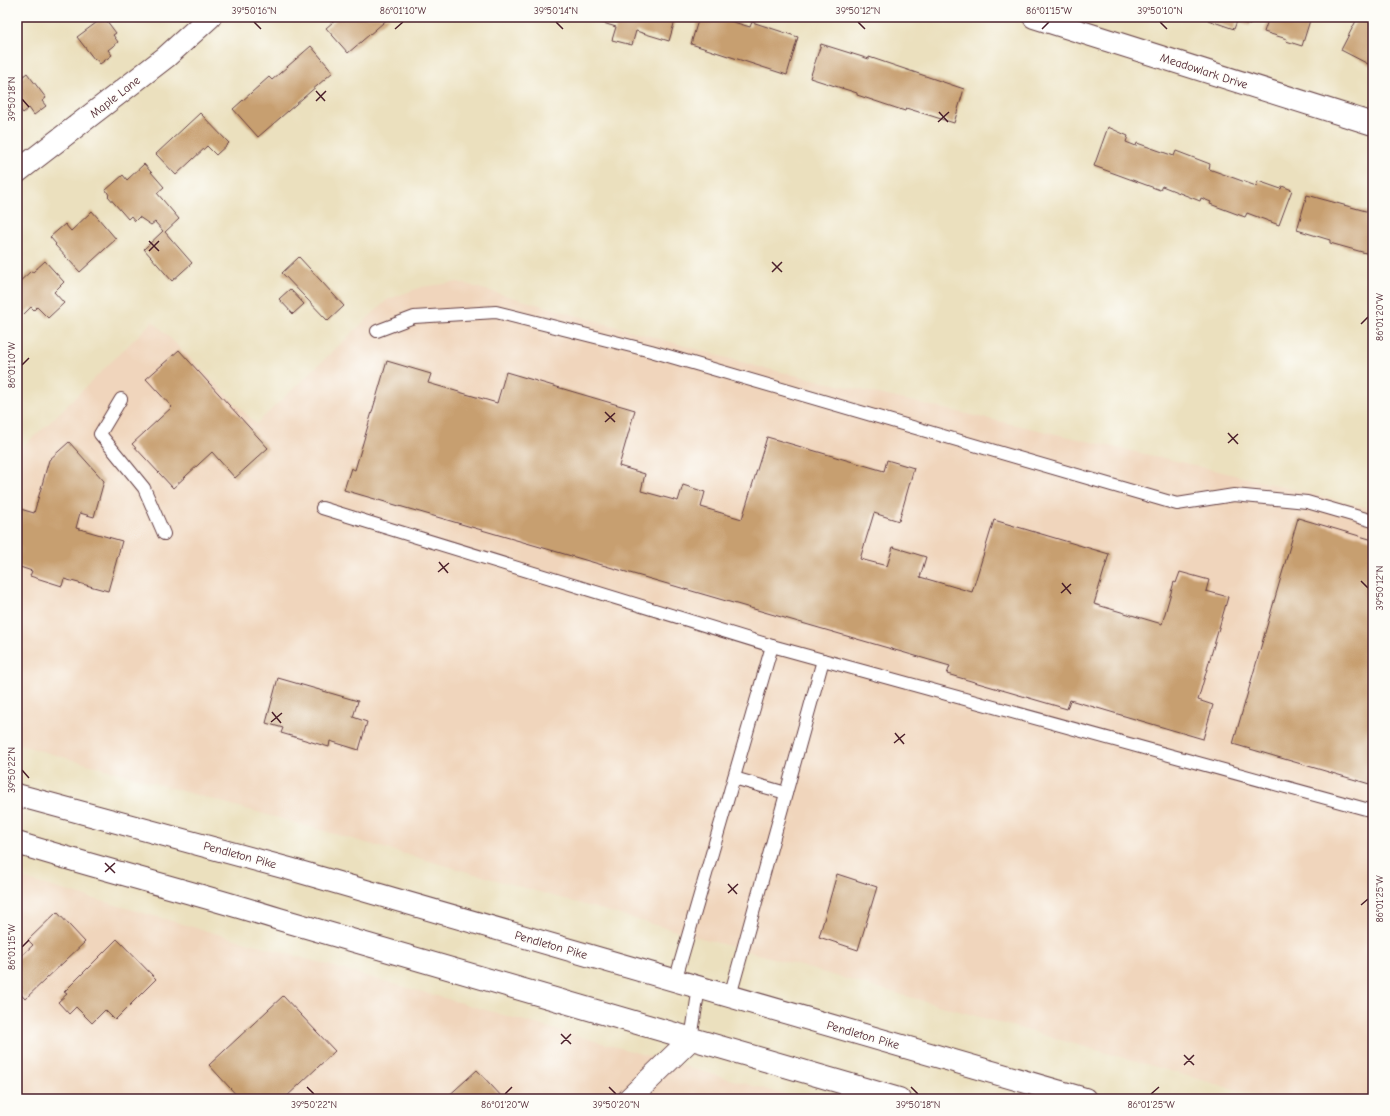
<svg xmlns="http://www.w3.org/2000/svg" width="1390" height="1116" font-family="'Comic Neue',sans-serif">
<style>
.built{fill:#f0d5bc}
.building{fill:#c79f6f}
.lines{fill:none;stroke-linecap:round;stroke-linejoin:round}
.lane-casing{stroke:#623c41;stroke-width:14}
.street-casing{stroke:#623c41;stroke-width:24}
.primary-casing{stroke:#623c41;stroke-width:24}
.lane{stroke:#fff;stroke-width:12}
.street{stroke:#fff;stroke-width:22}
.primary{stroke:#fff;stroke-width:22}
.ticks{fill:none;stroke:#4a1f2b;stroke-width:1.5}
.labels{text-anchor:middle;stroke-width:3;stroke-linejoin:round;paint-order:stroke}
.street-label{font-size:12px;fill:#4a1f2b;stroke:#fdfcf7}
.neatline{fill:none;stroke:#4a1f2b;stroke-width:1.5}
.ticks-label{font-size:10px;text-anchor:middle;fill:#4a1f2b}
</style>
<rect width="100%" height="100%" fill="#fdfcf7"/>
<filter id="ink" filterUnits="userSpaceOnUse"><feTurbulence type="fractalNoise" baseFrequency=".025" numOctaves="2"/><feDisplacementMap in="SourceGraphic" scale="8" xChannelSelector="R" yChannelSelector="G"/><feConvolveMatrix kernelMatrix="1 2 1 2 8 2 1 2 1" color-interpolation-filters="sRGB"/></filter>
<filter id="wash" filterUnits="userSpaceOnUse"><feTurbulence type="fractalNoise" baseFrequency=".012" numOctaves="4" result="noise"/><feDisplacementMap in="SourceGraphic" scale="16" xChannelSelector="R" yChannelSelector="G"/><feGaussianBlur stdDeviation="0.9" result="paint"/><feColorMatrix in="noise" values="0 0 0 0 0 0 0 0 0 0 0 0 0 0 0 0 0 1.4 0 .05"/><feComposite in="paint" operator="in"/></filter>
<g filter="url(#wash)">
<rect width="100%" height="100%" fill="#ebe0be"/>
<g class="built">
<path d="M458,282L759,367L1198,466L1373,509V1099H1269L17,744V451L45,427L153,321L256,424L387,300L421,287Z"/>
<path d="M17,877L800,1099H17Z"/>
</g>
<g id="blocks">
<g class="building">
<path d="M104,17L116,33L113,35L118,42L108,50L112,55L100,64L95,58L94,59L77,37Z"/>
<path d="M339,17H390L348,53L326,28Z"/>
<path d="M584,17H676L669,41L636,31L632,45L612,40L616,27Z"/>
<path d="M699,17H717L750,27L752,22L798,37L787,75L691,44Z"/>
<path d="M1209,17H1252L1250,25L1237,21L1234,29L1208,20Z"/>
<path d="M1269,17H1311L1302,46L1286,41L1287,39L1264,32Z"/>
<path d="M1358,17H1373L1372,66L1341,50Z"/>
<path d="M821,44L869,59V57L964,89L954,123L906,108L905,111L857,95V93L810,78Z"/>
<path d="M311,46L333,72L258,137L233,109L269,77L272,80Z"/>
<path d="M27,73L46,98L42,101L46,106L34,115L29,108L23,113L17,106V81Z"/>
<path d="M200,113L229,143L216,155L207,146L176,175L156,154Z"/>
<path d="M1108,127L1128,136L1126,142L1136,146L1137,143L1174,156L1176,151L1210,164L1209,169L1256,186L1258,181L1281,189L1282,186L1292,190L1279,225L1247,213L1245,217L1210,204L1211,202L1201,198L1200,201L1162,186L1160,190L1094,166Z"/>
<path d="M144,164L164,187L157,193L179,219L165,232L192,263L172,281L144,249L163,231L155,222L151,225L139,217L135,221L131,216L128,219L108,196L109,195L106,190L123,175L127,180Z"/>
<path d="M1307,195L1373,213V255L1330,243V240L1297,230Z"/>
<path d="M92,211L116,239L80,272L55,245L56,244L50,237L65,224L71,231Z"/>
<path d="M299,257L344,306L328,321L282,273Z"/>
<path d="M45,261L64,282L54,292L64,303L48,318L37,307L34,310L31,307L22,316L17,311V287L19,286L17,284L31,271L33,272Z"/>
<path d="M290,289L304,304L293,314L279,299Z"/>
<path d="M179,350L268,448L235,478L212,452L173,488L132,444L172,407L146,379Z"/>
<path d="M387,361L431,374L428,383L497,403L506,372L635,410L619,466L645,474L641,491L678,501L683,485L705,492L701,507L742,519L767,437L884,471L887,460L914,468L899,521L874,513L860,559L887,566L893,547L926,557L920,577L972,592L994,520L1109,554L1094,604L1162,624L1174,582L1176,583L1180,572L1209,580L1206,591L1228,597L1198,700L1213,705L1203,739L1070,700L1067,709L947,674L950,666L344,490L351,468L355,470Z"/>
<path d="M69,442L104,481L94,517L80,513L76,528L122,541L108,591L64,579L62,586L30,576L32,571L17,566V508L34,513L49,460Z"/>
<path d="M1298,518L1373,540V785L1233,744Z"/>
<path d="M278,678L358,701L353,717L367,722L359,750L330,741L329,747L281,733L283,728L266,723Z"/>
<path d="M837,874L877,887L858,950L819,937Z"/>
<path d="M57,912L85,942L25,999L17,990V960L33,945L28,940Z"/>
<path d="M117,939L156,979L115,1020L105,1010L92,1023L76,1007L69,1014L58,1002L67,994L64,992Z"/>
<path d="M283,996L335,1051L284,1099H240L209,1065Z"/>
<path d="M477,1070L504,1099H445Z"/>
</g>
</g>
</g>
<g filter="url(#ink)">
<use href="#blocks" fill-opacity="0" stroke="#623c41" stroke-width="1"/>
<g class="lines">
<g class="lane-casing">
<g id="lane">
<path d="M377,331L414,317L496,312L651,351L1177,504L1234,495L1307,502L1373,521"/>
<path d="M121,399L100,434L144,488L164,534"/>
<path d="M322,508L772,646"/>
<path d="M734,778L786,793"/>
<path d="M675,981L772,646L1373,811"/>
<path d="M730,996L823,660"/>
<path d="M691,1039L699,987"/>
</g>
</g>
<g class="street-casing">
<g id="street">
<path d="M1034,17L1373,124"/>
<path d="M17,172L166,57L210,17"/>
<path d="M629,1099L691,1039"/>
</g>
</g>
<g class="primary-casing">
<g id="primary">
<path d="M17,795L290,869L1085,1099"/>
<path d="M17,843C104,870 193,892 279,919L899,1099"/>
</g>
</g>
<use href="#lane" class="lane"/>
<use href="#street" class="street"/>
<use href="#primary" class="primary"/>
</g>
</g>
<path class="ticks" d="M254,22L261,29M556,22L563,29M858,22L865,29M1160,22L1167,29M395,29L403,22M1042,29L1049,22M316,91L325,101M22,99L29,107M316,101L326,91M939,112L948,122M938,122L949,112M149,241L159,251M149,251L159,241M772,262L782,272M772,272L782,262M1361,324L1368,317M22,365L29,358M605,412L615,422M605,422L615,413M1228,433L1238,444M1228,443L1238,434M439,562L448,573M438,572L449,563M1361,581L1368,588M1062,583L1071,594M1061,593L1071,584M272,712L281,723M271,722L282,713M895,733L904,744M894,743L905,734M22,770L29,778M105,863L115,873M105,872L115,863M728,884L737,894M728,893L738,884M1361,905L1368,899M22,947L29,940M561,1034L571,1044M561,1044L571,1034M1184,1055L1194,1065M1184,1065L1194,1055M307,1087L314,1094M609,1087L616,1094M911,1087L918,1094M505,1094L512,1087M1151,1094L1159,1087"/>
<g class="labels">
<g class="street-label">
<text transform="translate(1204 71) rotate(18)" y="4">Meadowlark Drive</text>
<text transform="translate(115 97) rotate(-38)" y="4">Maple Lane</text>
<text transform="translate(240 855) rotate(15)" y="4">Pendleton Pike</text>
<text transform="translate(551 945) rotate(16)" y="4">Pendleton Pike</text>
<text transform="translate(863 1035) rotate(16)" y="4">Pendleton Pike</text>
</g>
</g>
<rect width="1390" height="1116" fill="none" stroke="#fdfcf7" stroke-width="44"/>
<rect x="22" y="22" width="1346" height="1072" class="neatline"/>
<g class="ticks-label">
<text x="254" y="14">39°50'16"N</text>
<text x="403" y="14">86°01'10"W</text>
<text x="556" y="14">39°50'14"N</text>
<text x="858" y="14">39°50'12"N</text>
<text x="1049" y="14">86°01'15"W</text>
<text x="1160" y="14">39°50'10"N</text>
<text transform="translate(11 99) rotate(-90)" y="4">39°50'18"N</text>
<text transform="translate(1379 317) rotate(-90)" y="4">86°01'20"W</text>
<text transform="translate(11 365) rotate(-90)" y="4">86°01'10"W</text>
<text transform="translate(1379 588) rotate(-90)" y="4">39°50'12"N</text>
<text transform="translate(11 770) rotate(-90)" y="4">39°50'22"N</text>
<text transform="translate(1379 899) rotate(-90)" y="4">86°01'25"W</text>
<text transform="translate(11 947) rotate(-90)" y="4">86°01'15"W</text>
<text x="314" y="1108">39°50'22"N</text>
<text x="505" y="1108">86°01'20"W</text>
<text x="616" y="1108">39°50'20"N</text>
<text x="918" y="1108">39°50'18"N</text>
<text x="1151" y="1108">86°01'25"W</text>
</g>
</svg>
